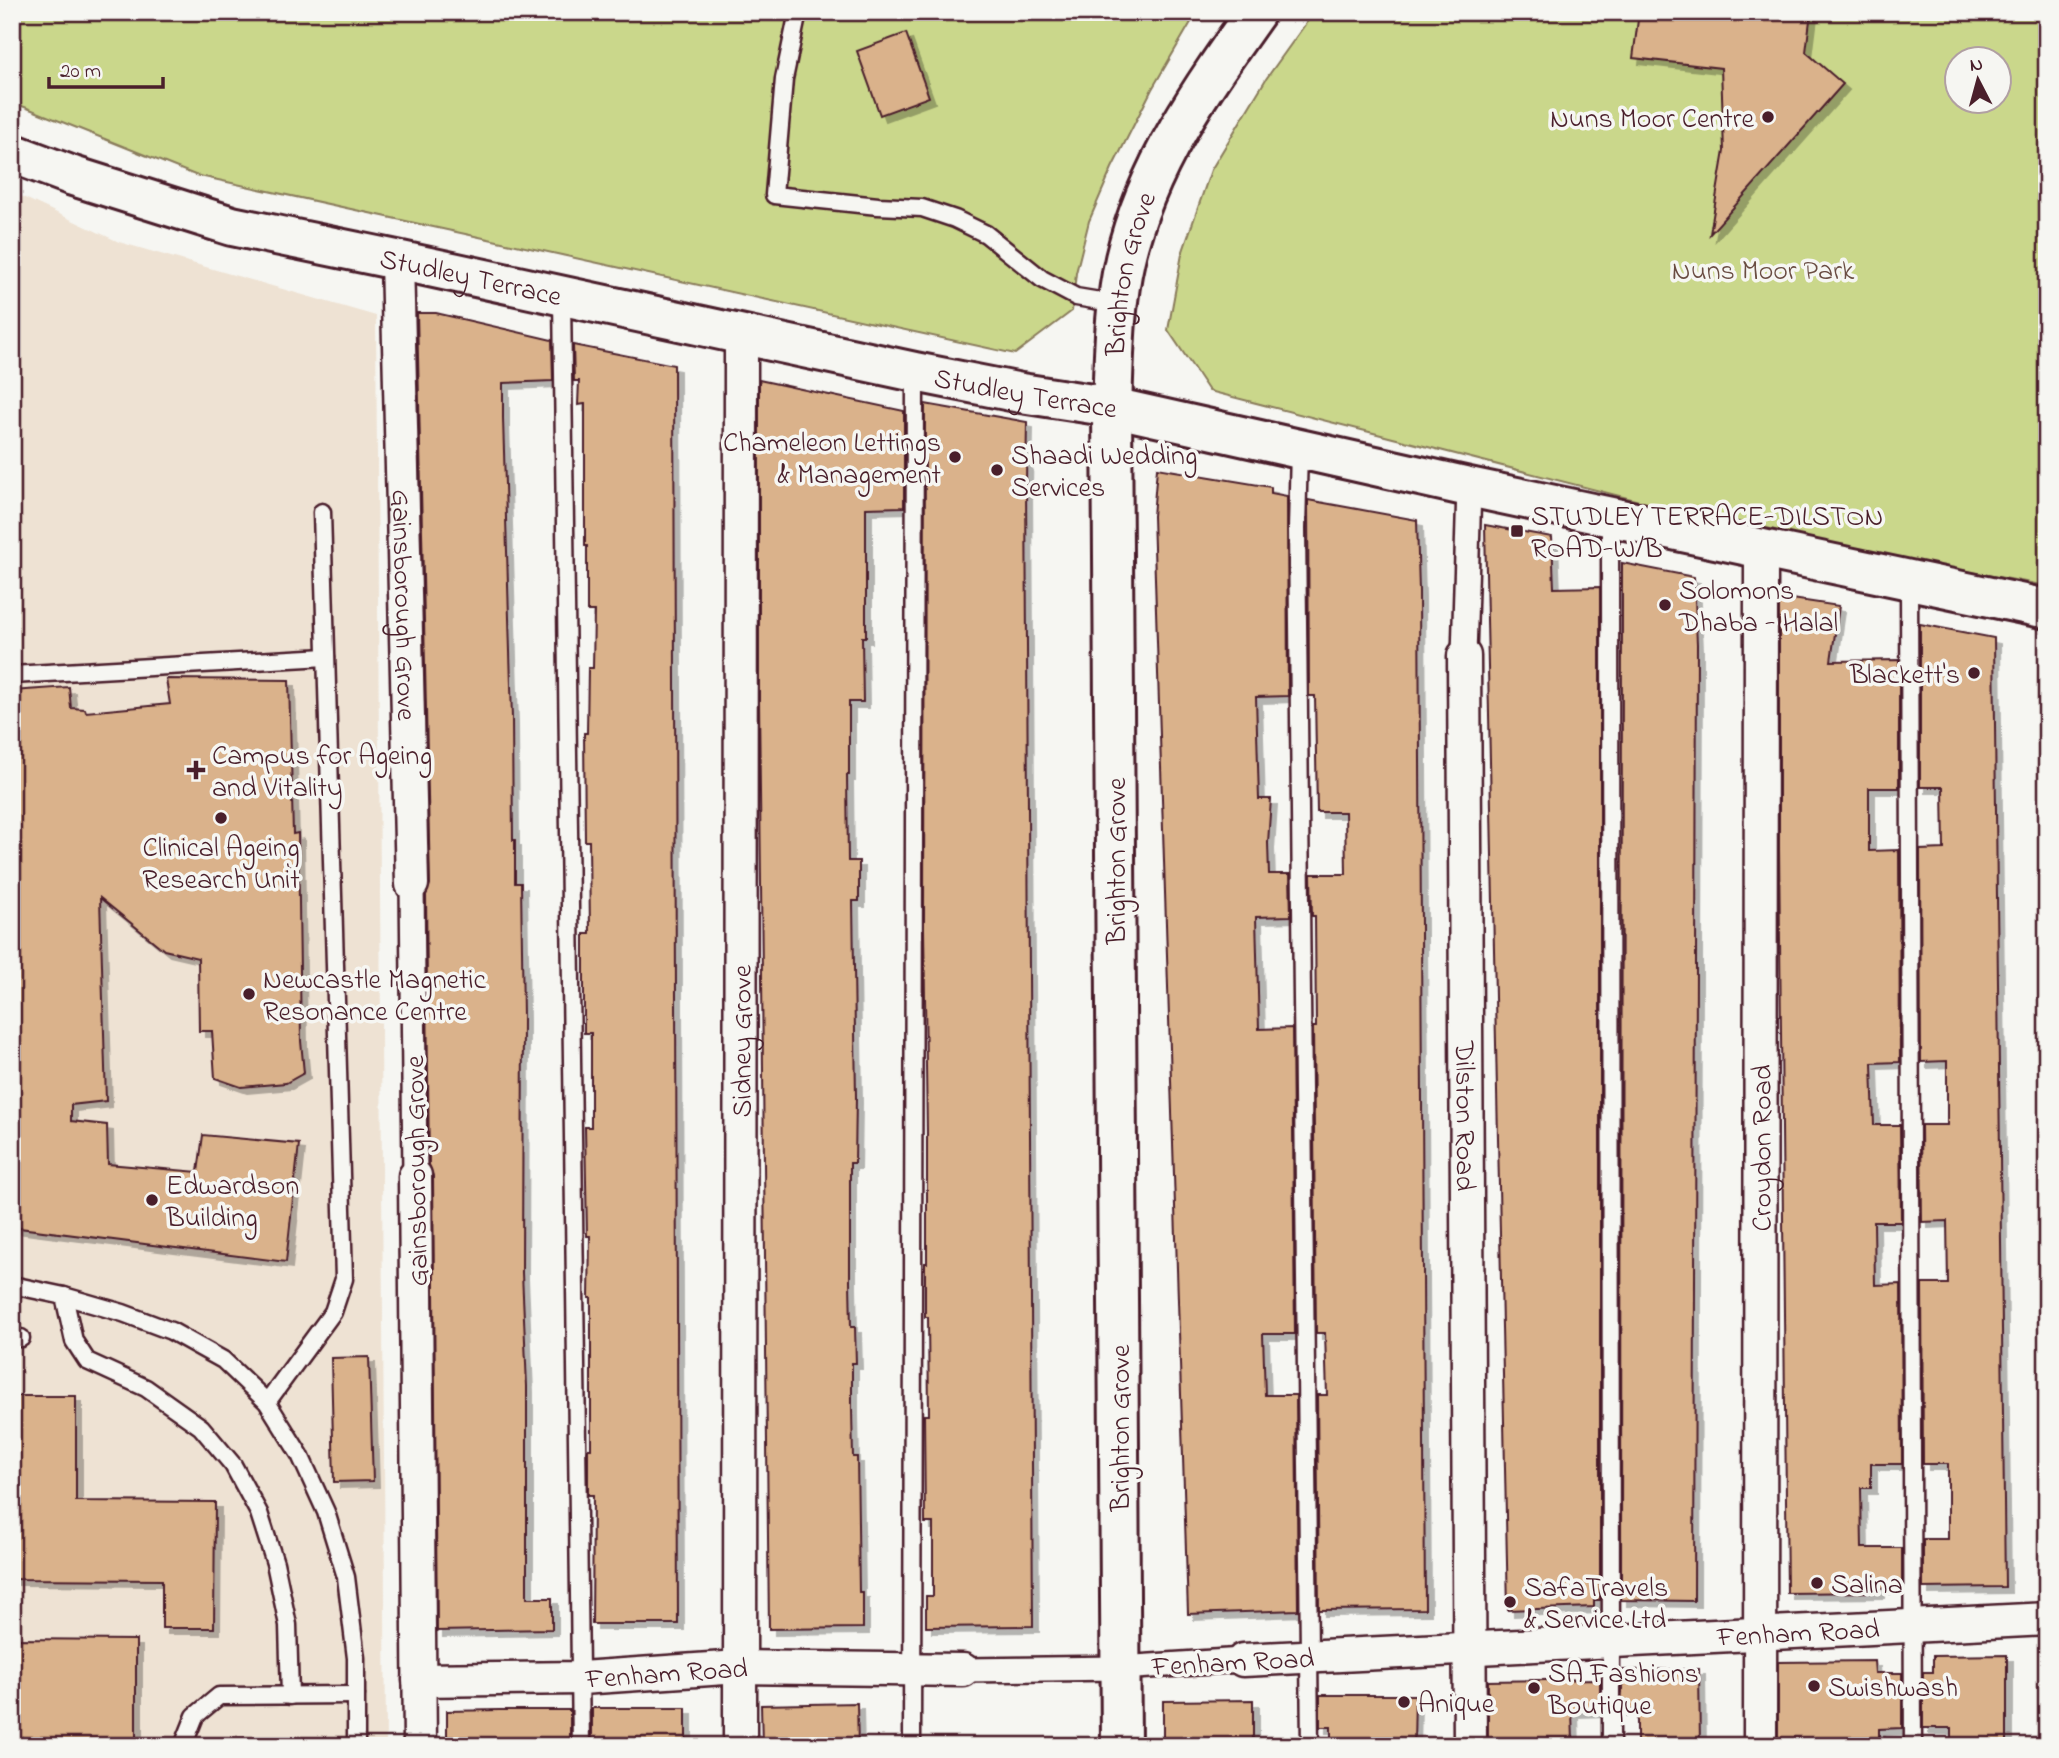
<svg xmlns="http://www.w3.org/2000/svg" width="2059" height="1758" font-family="'Indie Flower',sans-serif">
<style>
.built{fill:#eee2d3}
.green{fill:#cad78b;stroke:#8a7b5b;stroke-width:2;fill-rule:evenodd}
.building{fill:#dab28b;stroke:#4a1f2b;stroke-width:2;filter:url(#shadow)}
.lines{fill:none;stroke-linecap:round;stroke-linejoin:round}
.service-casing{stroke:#4a1f2b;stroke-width:21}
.pedestrian-casing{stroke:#4a1f2b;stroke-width:28}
.minor-casing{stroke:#4a1f2b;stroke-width:37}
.tertiary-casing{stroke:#4a1f2b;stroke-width:44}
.service{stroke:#f6f6f2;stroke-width:16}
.pedestrian{stroke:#f6f6f2;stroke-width:23}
.minor{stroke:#f6f6f2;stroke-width:32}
.tertiary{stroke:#f6f6f2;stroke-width:38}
.poi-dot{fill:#4a1f2b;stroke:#f6f6f2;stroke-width:2.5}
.labels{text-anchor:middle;stroke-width:7;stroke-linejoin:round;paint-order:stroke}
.poi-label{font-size:28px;fill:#4a1f2b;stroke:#f6f6f2;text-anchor:start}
.park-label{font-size:28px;fill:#6a4d43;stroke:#f6f6f2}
.street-label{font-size:28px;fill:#4a1f2b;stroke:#f6f6f2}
</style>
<defs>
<filter id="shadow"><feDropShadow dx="6" dy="6" stdDeviation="0" flood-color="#0004"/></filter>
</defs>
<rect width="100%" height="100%" fill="#f6f6f2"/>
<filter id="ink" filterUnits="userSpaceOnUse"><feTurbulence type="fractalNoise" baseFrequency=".0143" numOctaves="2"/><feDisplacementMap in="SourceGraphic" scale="14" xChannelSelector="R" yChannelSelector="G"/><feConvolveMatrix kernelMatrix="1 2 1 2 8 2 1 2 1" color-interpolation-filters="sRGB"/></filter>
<g filter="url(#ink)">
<path class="built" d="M12,192L119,242L376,316L386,1746H12Z"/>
<g class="green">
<path d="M12,12H1197L1152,89L1112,168L1089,221L1076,273L1072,311L1015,354L195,175L12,102Z"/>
<path d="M1314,12H2047V586L1776,536L1209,391L1168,330L1182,254L1211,170L1266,79ZM1958,60H2000V102H1958Z"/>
</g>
<g class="building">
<path d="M1639,12H1811L1806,52L1843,84L1710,234L1724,151L1721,68L1633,58Z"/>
<path d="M906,33L929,97L880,115L857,51Z"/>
<path d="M417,313H436L552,340L553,381L503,383V418L512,718L513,840H515V883H521L523,1016L522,1273L527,1386V1598H552V1629L437,1631L433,1176L429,1165L426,895L430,884Z"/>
<path d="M573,345L674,365L678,1624H592L593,1495H588V1449H591V1298H589L590,1236H587L585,1127H591V1033H584V934H590L589,841H585L584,733H587L588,668H593L594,611H587V546H585V404L578,405L579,381H574Z"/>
<path d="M759,380L904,411V507L866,508V637H862L863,702H849V775H847L848,861H859V901H853L856,1097L855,1163H850V1282L851,1327H855L856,1363H852V1409L853,1457H857L859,1592H863V1628L769,1629L759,699Z"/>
<path d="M925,404L1027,422L1026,482L1033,1626L926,1627V1596H933V1523H925L924,1415H929L928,1317H925V1263H927V1134L924,929Z"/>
<path d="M1157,468L1271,487V493L1287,496L1288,696L1256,697L1259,799H1271L1268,843L1269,874H1290L1291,916L1256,917L1259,1029L1292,1028L1295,1334H1263L1265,1395H1296L1298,1610L1188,1614L1153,516Z"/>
<path d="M1308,500L1417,520L1419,591L1425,1609L1319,1610L1317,1395H1327L1325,1333H1316L1313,1027H1316L1315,916H1312L1311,874H1346L1345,812H1317L1315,696H1309Z"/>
<path d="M1485,525L1552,537L1554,588L1600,587V1600H1594V1607L1508,1610Z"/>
<path d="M1622,563L1694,577L1697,644L1694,1601L1621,1600Z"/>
<path d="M1779,597L1839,606L1831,661L1899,660V788H1869V851L1899,850L1900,1062L1872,1063L1874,1125H1900L1901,1222H1874L1875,1285L1901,1284L1902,1464H1871V1488H1861L1862,1548H1902V1588H1879V1592L1787,1593L1779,847Z"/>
<path d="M1920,624L1994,638L2005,1587L1923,1588V1539H1948V1464H1923L1922,1284H1948L1947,1221L1922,1222L1921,1125H1947V1061L1921,1062L1920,850L1944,849L1943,787H1920Z"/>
<path d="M166,679L289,680L293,834L298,833L301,1041L304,1073L286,1083L241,1087L215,1078L212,1031H199L198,958L164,950L100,898L106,1101L71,1105V1121L107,1125L108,1164L198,1172L203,1135L299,1144L286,1262L12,1227V691L69,687L71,708L85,709L86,712L170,704Z"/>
<path d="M369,1357L373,1481L334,1482L331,1358Z"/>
<path d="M12,1396H76V1501L215,1502L214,1628H162V1580L12,1579Z"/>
<path d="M12,1639L136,1640V1746H12Z"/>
<path d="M2007,1655V1746H1951V1728H1923V1672H1933V1656Z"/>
<path d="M1874,1661L1875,1673H1902V1728L1879,1729V1746H1778V1662Z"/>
<path d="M1699,1669L1700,1746H1637V1710H1621L1623,1670Z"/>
<path d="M1600,1679V1710L1572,1711L1573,1741H1544V1746H1488V1681Z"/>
<path d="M1320,1695H1415L1414,1746H1352V1744H1331V1727H1320Z"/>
<path d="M1253,1700V1746H1163V1701Z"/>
<path d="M857,1703L858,1746H762L761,1705Z"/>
<rect x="592" y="1708" width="94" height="38"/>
<path d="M499,1710H570V1746H447V1711Z"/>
</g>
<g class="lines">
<g class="service-casing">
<g id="service">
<path d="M798,12L784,79L774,195L878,206L922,208L955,219L986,234L1042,279L1076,297L1118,304"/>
<path d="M562,297L581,1746"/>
<path d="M1299,450L1297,529L1310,1746"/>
<path d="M1610,517L1611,1746"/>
<path d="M1909,581L1913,1746"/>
<path d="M12,675L326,657"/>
<path d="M12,1285L64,1296L123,1313L171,1331L223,1360L267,1402L300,1455L326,1512L346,1577L356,1658V1746"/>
<path d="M64,1296L74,1341L87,1361L146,1388L201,1427L233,1465L259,1513L275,1563L288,1625L290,1696"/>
<path d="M12,1338H21"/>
<path d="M267,1402L333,1312L344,1279L322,512"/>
<path d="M183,1746L195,1716L219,1696L356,1695"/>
<path d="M912,1746L915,372"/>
</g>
</g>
<g class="pedestrian-casing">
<g id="pedestrian">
<path d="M1464,656L1469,487"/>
<path d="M412,884L415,1176"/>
<path d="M963,1670L1120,1668L1243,1660"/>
</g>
</g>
<g class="minor-casing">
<g id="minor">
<path id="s1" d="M397,260L412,884"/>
<path id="s2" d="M1464,656L1470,1746"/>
<path d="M415,1176L420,1746"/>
<path id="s3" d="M1243,1660L2047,1619"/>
<path id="s4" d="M419,1680L581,1678L739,1667L963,1670"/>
<path id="s5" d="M740,1746L741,334"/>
<path id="s6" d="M1760,1746L1761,550"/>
</g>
</g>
<g class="tertiary-casing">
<g id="tertiary">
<path id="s7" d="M12,153L73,176L232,226L397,260L915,372L1021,393L1112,407L1469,487L2047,609"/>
<path id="s8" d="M1121,1746L1112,407C1114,358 1114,307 1125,259C1146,167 1202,88 1256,12"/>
</g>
</g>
<use href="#service" class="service"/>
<use href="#pedestrian" class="pedestrian"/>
<use href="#minor" class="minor"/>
<use href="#tertiary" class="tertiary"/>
</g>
</g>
<g class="poi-dot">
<circle cx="1768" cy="117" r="7"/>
<circle cx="955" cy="457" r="7"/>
<circle cx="997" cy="470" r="7"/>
<rect x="1510" y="524" width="14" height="14" rx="3.5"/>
<circle cx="1665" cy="605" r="7"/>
<circle cx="1974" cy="673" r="7"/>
<path d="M192.5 759.5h7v7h7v7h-7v7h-7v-7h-7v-7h7z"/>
<circle cx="221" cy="818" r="7"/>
<circle cx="249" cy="994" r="7"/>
<circle cx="152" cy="1200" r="7"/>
<circle cx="1817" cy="1583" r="7"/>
<circle cx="1510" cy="1602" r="7"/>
<circle cx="1814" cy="1686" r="7"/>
<circle cx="1534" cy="1688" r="7"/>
<circle cx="1404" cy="1702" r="7"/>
</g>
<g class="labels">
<g class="poi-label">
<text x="1754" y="127" text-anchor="end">Nuns Moor Centre</text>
<text x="941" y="451" text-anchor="end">Chameleon Lettings<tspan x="941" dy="32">&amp; Management</tspan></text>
<text x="1011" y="464">Shaadi Wedding<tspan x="1011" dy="32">Services</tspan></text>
<text x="1531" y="525">STUDLEY TERRACE-DILSTON<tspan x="1531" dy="32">ROAD-W/B</tspan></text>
<text x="1679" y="599">Solomons<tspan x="1679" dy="32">Dhaba - Halal</tspan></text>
<text x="1960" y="683" text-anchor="end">Blackett's</text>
<text x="212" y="764">Campus for Ageing<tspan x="212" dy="32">and Vitality</tspan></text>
<text x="221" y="856" text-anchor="middle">Clinical Ageing<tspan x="221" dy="32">Research Unit</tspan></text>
<text x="263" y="988">Newcastle Magnetic<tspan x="263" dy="32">Resonance Centre</tspan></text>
<text x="166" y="1194">Edwardson<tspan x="166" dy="32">Building</tspan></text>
<text x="1831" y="1593">Salina</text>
<text x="1524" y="1596">SafaTravels<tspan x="1524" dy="32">&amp; Service Ltd</tspan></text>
<text x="1548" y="1682">SA Fashions<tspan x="1548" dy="32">Boutique</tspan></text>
<text x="1828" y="1696">Swishwash</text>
<text x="1418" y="1712">Anique</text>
</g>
<g class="park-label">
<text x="1763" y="279">Nuns Moor Park</text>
</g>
<g class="street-label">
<text dy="10" stroke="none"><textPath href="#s8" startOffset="1474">Brighton Grove</textPath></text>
<text dy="10" stroke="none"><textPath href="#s7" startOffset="476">Studley Terrace</textPath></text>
<text dy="10" stroke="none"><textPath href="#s7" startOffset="1043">Studley Terrace</textPath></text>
<text dy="10" stroke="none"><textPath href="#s1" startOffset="345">Gainsborough Grove</textPath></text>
<text transform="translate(1115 861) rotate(-90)" y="10">Brighton Grove</text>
<text dy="10" stroke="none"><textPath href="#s5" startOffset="705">Sidney Grove</textPath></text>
<text dy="10" stroke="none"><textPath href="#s2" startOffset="460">Dilston Road</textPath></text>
<text dy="10" stroke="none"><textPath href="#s6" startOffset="598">Croydon Road</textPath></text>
<text transform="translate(415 1171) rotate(-91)" y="10">Gainsborough Grove</text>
<text transform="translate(1119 1428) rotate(-90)" y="10">Brighton Grove</text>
<text dy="10" stroke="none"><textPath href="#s3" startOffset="556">Fenham Road</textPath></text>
<text transform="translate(1233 1661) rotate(-3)" y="10">Fenham Road</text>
<text dy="10" stroke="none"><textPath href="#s4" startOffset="248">Fenham Road</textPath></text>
</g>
</g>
<rect width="2059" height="1758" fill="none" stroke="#f6f6f2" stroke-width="42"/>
<rect x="21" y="21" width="2017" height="1716" fill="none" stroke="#4a1f2b" stroke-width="2.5" filter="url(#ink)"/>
<g transform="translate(1978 80) rotate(354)"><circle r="33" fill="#f6f6f2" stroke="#b1a0a2" stroke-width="2"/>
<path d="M0-5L12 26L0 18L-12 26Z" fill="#4a1f2b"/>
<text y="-10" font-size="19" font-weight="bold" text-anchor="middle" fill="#4a1f2b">N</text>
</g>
<path d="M49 77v10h114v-10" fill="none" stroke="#4a1f2b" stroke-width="3.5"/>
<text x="60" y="77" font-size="21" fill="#4a1f2b" stroke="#f6f6f2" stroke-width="5" paint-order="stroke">20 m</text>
</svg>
